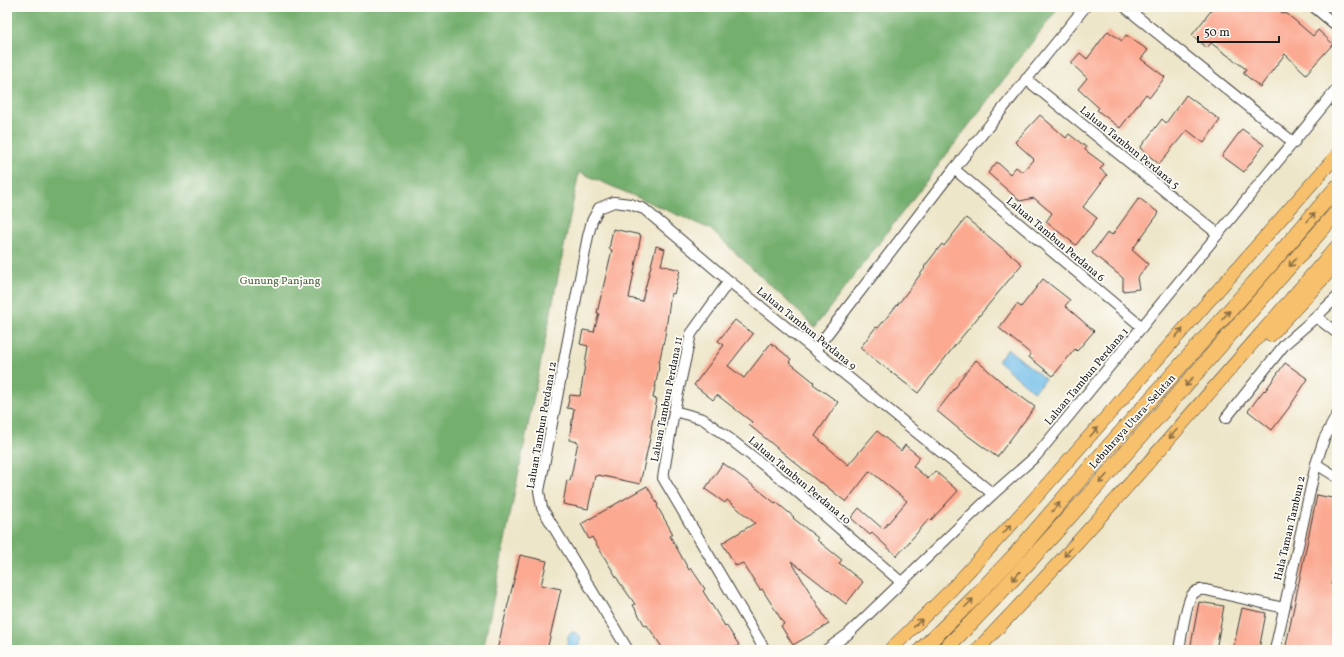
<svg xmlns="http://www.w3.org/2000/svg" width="1344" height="657" font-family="Vollkorn,serif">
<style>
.forest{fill:#74af6e;stroke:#486645}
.water{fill:#6dbce8;stroke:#446c82}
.building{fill:#fba991}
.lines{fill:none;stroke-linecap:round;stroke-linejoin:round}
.minor-casing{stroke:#3c3a36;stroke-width:12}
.major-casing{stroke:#3c3a36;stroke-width:14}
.highway-casing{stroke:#3c3a36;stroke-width:16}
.minor{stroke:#fff;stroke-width:10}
.major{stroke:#f7c06c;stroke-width:13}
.highway{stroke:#f7c06c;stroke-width:15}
.oneway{stroke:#8a6e44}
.labels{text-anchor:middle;stroke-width:3.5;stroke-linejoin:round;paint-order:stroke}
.street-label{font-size:11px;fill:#1c1c1c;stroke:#fdfcf7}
.park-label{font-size:11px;fill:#4b6244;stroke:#fdfcf7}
</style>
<rect width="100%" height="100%" fill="#fdfcf7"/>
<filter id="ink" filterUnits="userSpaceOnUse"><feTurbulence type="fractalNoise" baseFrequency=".025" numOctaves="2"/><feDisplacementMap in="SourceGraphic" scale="8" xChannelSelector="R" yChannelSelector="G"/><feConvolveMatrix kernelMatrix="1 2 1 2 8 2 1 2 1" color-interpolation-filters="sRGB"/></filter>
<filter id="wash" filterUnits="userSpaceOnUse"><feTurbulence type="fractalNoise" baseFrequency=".012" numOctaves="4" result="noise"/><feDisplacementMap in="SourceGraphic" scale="16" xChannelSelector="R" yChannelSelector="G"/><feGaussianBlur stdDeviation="0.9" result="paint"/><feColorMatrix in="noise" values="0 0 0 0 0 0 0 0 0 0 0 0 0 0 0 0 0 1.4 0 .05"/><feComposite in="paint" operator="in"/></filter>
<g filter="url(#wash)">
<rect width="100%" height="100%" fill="#eee6c9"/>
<path class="forest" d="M7,7H1059L815,327L710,229L579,172L483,650H7Z"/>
<g class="water">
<path d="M1008,349L1045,379L1034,392L998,361Z"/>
<path d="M573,632L578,634L581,637L578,647L579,650H565C568,645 567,639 569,634Z"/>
</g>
<g id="blocks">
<g class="building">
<path d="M1214,7H1274L1284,14L1286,13L1313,36L1318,30L1333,44L1306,74L1285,54L1260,87L1243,73L1246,69L1211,43L1207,48L1192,35Z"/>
<path d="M1108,31L1122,41L1126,35L1148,50L1141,59L1165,77L1150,97L1146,94L1120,128L1097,110L1099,108L1078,89L1087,78L1071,63L1080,53L1087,59Z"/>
<path d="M1186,95L1220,120L1204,143L1187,130L1159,164L1140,148L1162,119L1166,123Z"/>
<path d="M1040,115L1066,138L1069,134L1086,147L1085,150L1104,164L1100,169L1107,175L1083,207L1097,218L1076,245L1046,222L1052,213L1034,198L1020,201L988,173L997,162L1010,174L1016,167L1022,172L1034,159L1015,142Z"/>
<path d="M1242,129L1264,145L1244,172L1222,156Z"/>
<path d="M1139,198L1159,213L1132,250L1148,264L1137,278L1139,289L1123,291V278L1092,253L1108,232L1112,235Z"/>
<path d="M966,218L1022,264L956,344L918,393L860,348L876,327L878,328L902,299L925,268L924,267L942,244L944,246Z"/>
<path d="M613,229L641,235L629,298L642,301L656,246L665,249L661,265L680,270L674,294L671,293L665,336L658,367H659L653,398L657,399L651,429H652L640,484L598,475L597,476H595L588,509L563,504L567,480L570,481L578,442L569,440L574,409L567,408L570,395L580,396L588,346L580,344L583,330L594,332L599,313H597L612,250L609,249Z"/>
<path d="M1043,279L1070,300L1065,306L1094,331L1077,351L1075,349L1053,376L1029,357L1031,354L999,328L1017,304L1021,307Z"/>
<path d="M735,320L753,334L728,366L744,378L771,343L791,359L789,362L814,382L813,384L838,402L815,436L848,465L877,431L901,451L905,445L920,457L913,466L928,479L935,471L958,491L931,520L929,519L897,556L872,533L870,535L851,518L859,508L883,529L907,501L870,471L846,502L821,482L820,483L749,425L752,422L717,395L713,400L694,385L724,345L718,341Z"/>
<path d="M976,360L1004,384L1035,407L997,457L960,430L937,411L959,383L958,382Z"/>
<path d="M1285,363L1308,379L1288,409L1272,430L1248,411L1264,390L1265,391Z"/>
<path d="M723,463L751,484L775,503L776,502L794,517L793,518L818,538L817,540L842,560L839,563L863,582L846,604L791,561L829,624L793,645L781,626L784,624L762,589L760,590L743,563L736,566L722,543L755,523L727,500L725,503L705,489Z"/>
<path d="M647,486L658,505L657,506L673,534L670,536L689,570L691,568L705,589L703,591L725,626L726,625L739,645L731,650H664L647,625L645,626L633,605L635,604L620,583L592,537L589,539L581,524Z"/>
<path d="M1317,495L1337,499V558L1331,585L1337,586V650H1285Z"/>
<path d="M520,555L547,561L541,585L561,589L547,650H497Z"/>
<path d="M1199,602L1224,606L1216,650H1190Z"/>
<path d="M1242,608L1266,613L1259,650H1233Z"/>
</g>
</g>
</g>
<g filter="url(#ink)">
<use href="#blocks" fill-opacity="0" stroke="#3c3a36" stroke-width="1"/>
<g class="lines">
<g class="minor-casing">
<g id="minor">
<path d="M1125,7L1294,143"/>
<path d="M1314,7L1337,26"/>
<path d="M1026,79L1218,234"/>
<path d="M954,169L1142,327"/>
<path d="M729,281L691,334L674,411L663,478L765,650"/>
<path d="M1316,317L1337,333"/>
<path d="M815,350L954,169L1085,7"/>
<path d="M674,411L703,419L730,439L793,488L901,582"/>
<path d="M1226,418L1285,344L1316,317L1337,297"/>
<path d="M1316,464L1337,477"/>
<path d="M628,650L542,508L539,491L588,236L592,221L599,208L614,202L630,204L644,209L729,281L993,494"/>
<path d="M826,650L848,634L993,494L1036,456L1337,89"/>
<path d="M1179,650C1181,639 1186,602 1192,595C1196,590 1201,589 1206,590L1284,608"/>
<path d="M1275,650L1316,464L1324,439L1337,415"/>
</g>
</g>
<g class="major-casing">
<g id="major">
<path d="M1271,335L1337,263"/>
<path d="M890,650L951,590L1029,505L1337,155"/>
<path d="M977,650C1102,520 1218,382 1337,246"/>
</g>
</g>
<g class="highway-casing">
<g id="highway">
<path d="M921,650L973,599L1014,556L1094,463L1270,265L1337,187"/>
<path d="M944,650C1002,593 1056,532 1110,471C1186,385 1262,298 1337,212"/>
</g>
</g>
<use href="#minor" class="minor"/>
<use href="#major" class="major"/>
<use href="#highway" class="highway"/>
</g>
<defs><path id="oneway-shaft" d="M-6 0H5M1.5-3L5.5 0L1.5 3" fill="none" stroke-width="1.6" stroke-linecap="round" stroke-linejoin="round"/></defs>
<g class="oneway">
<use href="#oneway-shaft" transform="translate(1311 217) rotate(-49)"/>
<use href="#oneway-shaft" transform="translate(1293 262) rotate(131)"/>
<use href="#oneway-shaft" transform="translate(1226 315) rotate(-49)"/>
<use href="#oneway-shaft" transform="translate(1179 333) rotate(-49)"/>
<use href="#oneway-shaft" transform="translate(1189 382) rotate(131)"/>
<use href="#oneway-shaft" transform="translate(1094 432) rotate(-48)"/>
<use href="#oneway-shaft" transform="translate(1173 434) rotate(131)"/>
<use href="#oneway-shaft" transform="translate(1103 479) rotate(132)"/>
<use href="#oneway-shaft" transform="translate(1056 507) rotate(-49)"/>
<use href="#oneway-shaft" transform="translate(1007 529) rotate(-48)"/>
<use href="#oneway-shaft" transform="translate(1068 552) rotate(132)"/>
<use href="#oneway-shaft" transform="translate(1016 576) rotate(133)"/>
<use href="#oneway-shaft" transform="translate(969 603) rotate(-45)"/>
<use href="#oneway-shaft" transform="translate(918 623) rotate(-44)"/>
</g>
</g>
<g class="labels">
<g class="street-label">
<text transform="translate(1130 147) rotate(39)" y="4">Laluan Tambun Perdana 5</text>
<text transform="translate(1056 239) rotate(40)" y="4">Laluan Tambun Perdana 6</text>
<text transform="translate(807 328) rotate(39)" y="4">Laluan Tambun Perdana 9</text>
<text transform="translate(1086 376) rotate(-50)" y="4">Laluan Tambun Perdana 1</text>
<text transform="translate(666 399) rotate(-79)" y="4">Laluan Tambun Perdana 11</text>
<text transform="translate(1132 421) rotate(-48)" y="4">Lebuhraya Utara–Selatan</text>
<text transform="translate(541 425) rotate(-80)" y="4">Laluan Tambun Perdana 12</text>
<text transform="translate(800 480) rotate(40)" y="4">Laluan Tambun Perdana 10</text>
<text transform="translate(1289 528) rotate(-77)" y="4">Hala Taman Tambun 2</text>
</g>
<g class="park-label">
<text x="280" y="284">Gunung Panjang</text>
</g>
</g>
<rect width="1344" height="657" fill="none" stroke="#fdfcf7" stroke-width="24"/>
<path d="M1198 36v6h81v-6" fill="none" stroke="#1c1c1c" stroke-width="2"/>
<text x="1204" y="36" font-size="12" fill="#1c1c1c" stroke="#fdfcf7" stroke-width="3" paint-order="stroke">50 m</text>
</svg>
